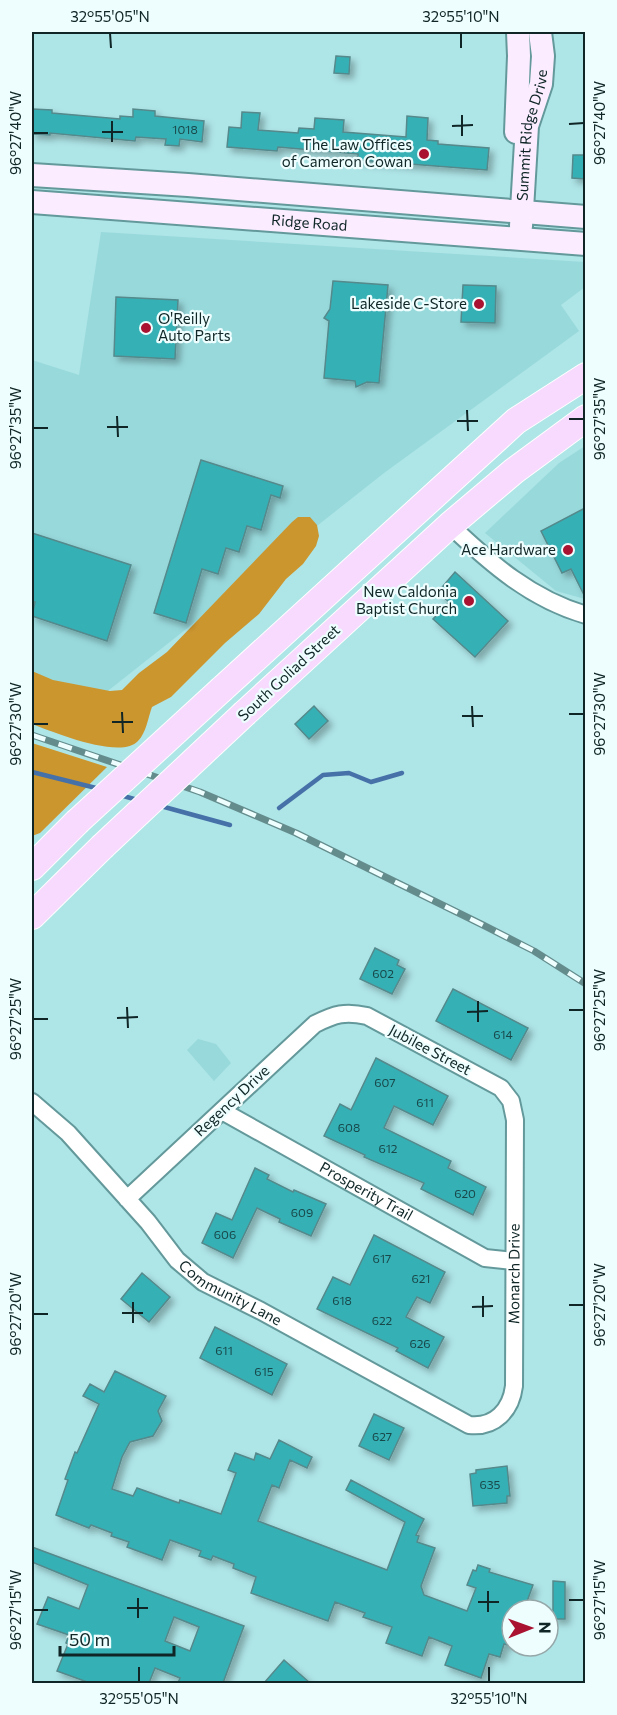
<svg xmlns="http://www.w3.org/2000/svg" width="617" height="1715" font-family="Commissioner,sans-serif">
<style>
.built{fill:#98d9dc}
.forest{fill:#cc962f}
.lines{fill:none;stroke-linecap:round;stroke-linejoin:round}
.stream{stroke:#4670a8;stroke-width:4.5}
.building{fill:#36b1b6;stroke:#54898b;stroke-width:1.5;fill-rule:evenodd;filter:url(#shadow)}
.street-casing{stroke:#64999b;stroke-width:20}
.secondary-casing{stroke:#64999b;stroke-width:26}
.primary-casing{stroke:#fff;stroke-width:28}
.street{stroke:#fff;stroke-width:16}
.secondary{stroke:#fbedff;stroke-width:22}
.primary{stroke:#f7dafe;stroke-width:26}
.rail-casing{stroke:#648c8d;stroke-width:7}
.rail{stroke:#eefefe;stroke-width:4.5;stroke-dasharray:14;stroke-linecap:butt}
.primary-bridge-casing{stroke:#fff;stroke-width:28;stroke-linecap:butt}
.primary-bridge{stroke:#f7dafe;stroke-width:26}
.ticks{fill:none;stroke:#0f2526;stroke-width:2}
.poi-dot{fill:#a91230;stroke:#eefefe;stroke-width:2}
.labels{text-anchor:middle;stroke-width:4.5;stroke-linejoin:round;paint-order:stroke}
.number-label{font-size:12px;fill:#19484a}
.street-label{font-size:15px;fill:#0f2526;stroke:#eefefe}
.poi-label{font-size:15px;fill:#0f2526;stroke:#eefefe;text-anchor:end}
.neatline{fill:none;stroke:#0f2526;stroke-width:2}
.ticks-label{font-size:15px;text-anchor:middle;fill:#0f2526}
</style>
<defs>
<filter id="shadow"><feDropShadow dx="4.5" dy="4.5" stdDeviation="3" flood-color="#0004"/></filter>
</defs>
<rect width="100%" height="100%" fill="#aee5e7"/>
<g class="built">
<path d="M101,232L585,262V287L561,305L579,331L384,473L95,701L32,681V360L79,375Z"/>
<path d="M585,446V599L556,591L485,533L559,463Z"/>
<path d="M198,1039L216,1044L231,1063L214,1081L187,1050Z"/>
</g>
<g class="forest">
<path d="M298,517H310L317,525L319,536L316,546L303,564L286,579L259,614L225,643L171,697L152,707C148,718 146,733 138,741C121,760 53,732 32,724V671L53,680L110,691L122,690L139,673L167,652L292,522Z"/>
<path d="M32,743L107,767L40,833L32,836Z"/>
</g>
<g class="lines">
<g class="stream">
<path d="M32,772L100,789"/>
<path d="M120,795L141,801"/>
<path d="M157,805L230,825"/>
<path d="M279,808L323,775L349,773L371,782L402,773"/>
</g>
</g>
<g class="building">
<path d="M336,56L350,57L349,74L334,73Z"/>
<path d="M32,109L52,110V113L120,119V116L133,117V109L155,111V116L204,121L202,142L180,139L179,146L165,145L166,139L136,137L135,141L50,133V135L32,134Z"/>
<path d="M242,112L260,113L258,130L298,133L299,128L314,129L315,118L344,120L343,132L406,137L407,116L428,118L427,140L438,141V144L489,148L487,170L358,160V154L278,147L277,151L227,147L229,127L241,128Z"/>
<path d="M573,155H585V179L572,178Z"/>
<path d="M333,281L388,285L379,383L367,382L356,387L355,381L324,378L329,321L324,318L330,309Z"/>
<path d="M463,285L496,286L495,323L461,322Z"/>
<path d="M116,297L178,300L175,359L114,356Z"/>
<path d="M201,460L283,486L280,498L271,495L261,530L247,526L239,552L226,548L218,574L202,569L186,623L154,613Z"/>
<path d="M585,508V597L571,569L562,573L541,531Z"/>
<path d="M32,533L131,565L107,641L32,616L35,602L32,601Z"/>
<path d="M455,572L508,621L475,657L433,619L449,602L438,592Z"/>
<path d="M314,706L328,721L309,739L295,724Z"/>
<path d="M375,948L399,960L397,965L405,969L392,994L360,979Z"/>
<path d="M453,989L528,1028L511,1060L436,1021Z"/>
<path d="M376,1058L448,1096L433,1125L394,1106L384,1128L451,1161L448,1168L486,1187L473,1215L421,1189L424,1183L364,1157L365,1155L324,1136L340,1104L351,1110Z"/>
<path d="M255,1168L269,1175L267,1179L293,1192L294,1190L326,1204L311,1236L279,1222L280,1219L257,1208L233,1258L202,1243L216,1213L232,1220Z"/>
<path d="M374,1235L445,1272L430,1303L417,1297L406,1317L444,1337L428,1368L396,1351L398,1348L317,1309L333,1277L350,1285Z"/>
<path d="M142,1273L170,1297L149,1322L121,1299Z"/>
<path d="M215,1327L287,1364L272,1395L200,1358Z"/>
<path d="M115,1371L166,1396L158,1411L162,1421L153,1436L130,1442L122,1457L112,1489L133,1496L137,1488L179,1503L180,1500L221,1514L236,1473L228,1470L235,1453L254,1460L256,1453L270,1459L279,1440L312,1457L307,1468L290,1460L279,1488L272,1485L258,1521L387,1570L405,1522L346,1490L351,1480L424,1519L416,1535L419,1536L417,1542L435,1548L421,1586L424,1595L467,1611L476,1588L467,1585L473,1570L476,1571L478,1565L490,1569L489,1572L533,1585L525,1607L519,1604L517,1610H512V1633L508,1645L504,1644L500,1657L489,1654L481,1678L445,1665L452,1646L429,1637L422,1656L386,1643L392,1627L363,1617L365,1613L335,1602L328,1621L251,1593L256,1577L233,1568L234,1564L213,1556L211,1560L199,1556L201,1551L170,1540L162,1560L127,1547L129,1542L111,1536L112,1533L91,1525L89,1528L56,1515L68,1480L65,1479L75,1452L77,1453L99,1404L83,1396L90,1384L104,1392Z"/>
<path d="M374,1414L404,1428L389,1460L359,1446Z"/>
<path d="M507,1466L510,1496H507V1503L473,1506L470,1474L476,1473V1470Z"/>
<path d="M32,1547L244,1626L223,1683H178L180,1678L155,1668L149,1683H90L57,1671L68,1644L66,1643L69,1635L37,1624L48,1597L79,1609L88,1585L32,1562ZM174,1617L199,1627L190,1651L165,1641Z"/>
<path d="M553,1581L565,1582V1619H553Z"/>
<path d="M284,1660L310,1683H264Z"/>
</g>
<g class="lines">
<g class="street-casing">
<g id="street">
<path d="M450,525C491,564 531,599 586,615"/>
<path id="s1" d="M32,1102L68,1133L148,1222L177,1260L203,1282L261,1311L469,1425C495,1428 511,1410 514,1386L515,1120L511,1101L501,1088L367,1016C345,1011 335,1014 315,1024L127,1199"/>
<path id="s2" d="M222,1111L485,1258L514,1261"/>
</g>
</g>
<g class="secondary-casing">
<g id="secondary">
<path d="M516,132L519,56L518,32"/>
<path d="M32,175L188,185L586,217"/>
<path id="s3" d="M32,202L586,244"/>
<path id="s4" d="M521,226L527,126L541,84L543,56L540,32"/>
</g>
</g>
<g class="primary-casing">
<g id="primary">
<path d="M222,689L516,421L586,376"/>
<path d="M245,713L450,525L514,471L586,418"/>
<path d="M32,867L77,822"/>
<path d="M32,916L102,847"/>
</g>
</g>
<use href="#street" class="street"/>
<use href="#secondary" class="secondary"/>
<use href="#primary" class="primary"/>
<g class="rail-casing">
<path id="rail" d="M32,735L200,792L296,833L483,925L534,951L586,984"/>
</g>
<use href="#rail" class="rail"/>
<g class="primary-bridge-casing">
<g id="primary-bridge">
<path d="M77,822L222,689"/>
<path d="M102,847L245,713"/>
</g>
</g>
<use href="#primary-bridge" class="primary-bridge"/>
</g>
<path class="ticks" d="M110,33L111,48M461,33V48M462,115V136M112,121V142M569,124L584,123M452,126L473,125M102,132H123M33,133H48M467,410L468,431M117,416L118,437M569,419H584M457,421H478M107,427H128M33,428H48M472,706L473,727M122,712L123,733M569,714H584M462,716H483M112,722H133M33,724H48M478,1001V1022M127,1007L128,1028M569,1010H584M467,1012L488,1011M117,1018L138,1017M33,1019H48M483,1296V1317M133,1302V1323M569,1305H584M472,1307L493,1306M122,1313H143M33,1314H48M488,1591V1612M138,1598V1618M569,1600H584M478,1602H499M127,1608H148M33,1610H48M139,1667V1682M489,1667V1682"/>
<g class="poi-dot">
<circle cx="424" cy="154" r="6"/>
<circle cx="479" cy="304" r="6"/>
<circle cx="146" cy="328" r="6"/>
<circle cx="568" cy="550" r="6"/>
<circle cx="469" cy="601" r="6"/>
</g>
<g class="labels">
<g class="number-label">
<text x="185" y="134">1018</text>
<text x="383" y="978">602</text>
<text x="503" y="1039">614</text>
<text x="385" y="1087">607</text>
<text x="425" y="1107">611</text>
<text x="349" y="1132">608</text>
<text x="388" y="1153">612</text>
<text x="465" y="1198">620</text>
<text x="302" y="1217">609</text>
<text x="225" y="1239">606</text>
<text x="382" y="1263">617</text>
<text x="421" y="1283">621</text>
<text x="342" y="1305">618</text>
<text x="382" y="1325">622</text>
<text x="420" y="1348">626</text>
<text x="224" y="1355">611</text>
<text x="264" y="1376">615</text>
<text x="382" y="1441">627</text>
<text x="490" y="1489">635</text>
</g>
<g class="street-label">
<text dy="5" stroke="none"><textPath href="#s4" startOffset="92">Summit Ridge Drive</textPath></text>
<text dy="5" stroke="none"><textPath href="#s3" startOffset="278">Ridge Road</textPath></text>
<text transform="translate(289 673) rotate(-43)" y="5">South Goliad Street</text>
<text transform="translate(430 1050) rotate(28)" y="5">Jubilee Street</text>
<text transform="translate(232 1101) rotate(-43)" y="5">Regency Drive</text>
<text dy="5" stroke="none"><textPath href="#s2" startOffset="165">Prosperity Trail</textPath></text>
<text dy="5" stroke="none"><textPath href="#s1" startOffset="730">Monarch Drive</textPath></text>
<text dy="5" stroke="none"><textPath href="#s1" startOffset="278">Community Lane</textPath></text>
</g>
<g class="poi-label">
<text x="412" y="150">The Law Offices<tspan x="412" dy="17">of Cameron Cowan</tspan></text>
<text x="467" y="309">Lakeside C-Store</text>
<text x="158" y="324" text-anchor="start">O'Reilly<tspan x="158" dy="17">Auto Parts</tspan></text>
<text x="556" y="555">Ace Hardware</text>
<text x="457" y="597">New Caldonia<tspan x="457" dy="17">Baptist Church</tspan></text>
</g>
</g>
<rect width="617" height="1715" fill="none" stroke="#eefefe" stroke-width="66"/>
<g transform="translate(530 1628) rotate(89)"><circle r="28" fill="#eefefe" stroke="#95a7a8" stroke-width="1.5"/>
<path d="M0-4.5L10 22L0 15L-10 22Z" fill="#a91230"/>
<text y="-9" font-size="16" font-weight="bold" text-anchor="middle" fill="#0f2526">N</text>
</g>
<path d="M60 1646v9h114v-9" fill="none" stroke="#0f2526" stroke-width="3"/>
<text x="69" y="1646" font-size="18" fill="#0f2526" stroke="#eefefe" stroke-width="4.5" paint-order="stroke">50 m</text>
<rect x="33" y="33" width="551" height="1649" class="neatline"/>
<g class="ticks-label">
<text x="110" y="22">32°55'05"N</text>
<text x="461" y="22">32°55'10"N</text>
<text transform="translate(600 123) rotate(-90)" y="5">96°27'40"W</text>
<text transform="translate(16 133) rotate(-90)" y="5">96°27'40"W</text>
<text transform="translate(600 419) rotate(-90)" y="5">96°27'35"W</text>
<text transform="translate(16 428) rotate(-90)" y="5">96°27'35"W</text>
<text transform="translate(600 714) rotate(-90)" y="5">96°27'30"W</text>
<text transform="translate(16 724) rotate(-90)" y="5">96°27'30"W</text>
<text transform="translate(600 1010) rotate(-90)" y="5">96°27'25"W</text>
<text transform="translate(16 1019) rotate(-90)" y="5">96°27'25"W</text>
<text transform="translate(600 1305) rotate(-90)" y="5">96°27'20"W</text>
<text transform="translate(16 1314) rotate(-90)" y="5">96°27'20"W</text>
<text transform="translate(600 1600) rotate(-90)" y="5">96°27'15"W</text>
<text transform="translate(16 1610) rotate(-90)" y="5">96°27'15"W</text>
<text x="139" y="1704">32°55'05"N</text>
<text x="489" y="1704">32°55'10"N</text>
</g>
</svg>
